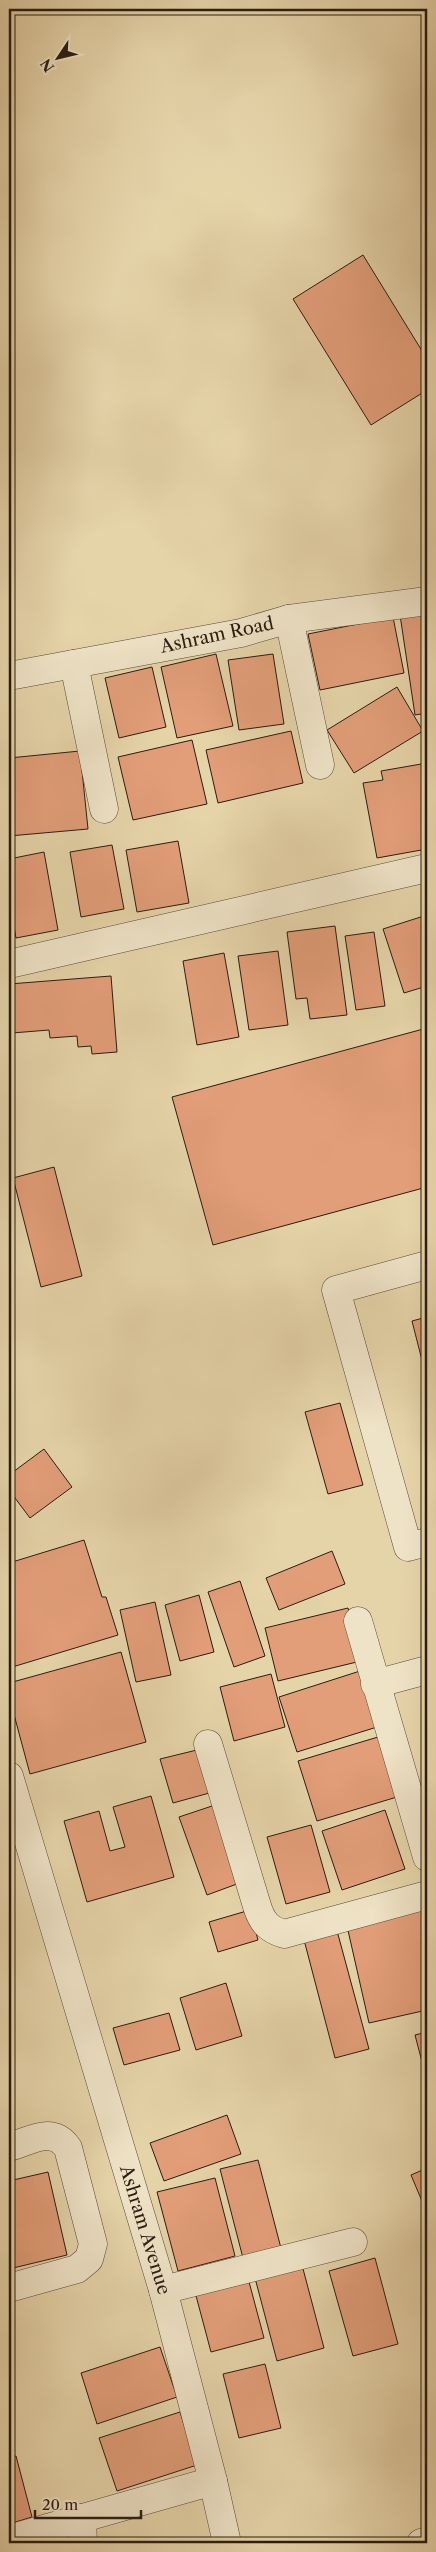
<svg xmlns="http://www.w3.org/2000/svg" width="436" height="2552" font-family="'Libre Caslon Text',serif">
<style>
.building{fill:#e29e79;stroke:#291c11}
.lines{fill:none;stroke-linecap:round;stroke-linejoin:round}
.minor-casing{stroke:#584a37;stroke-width:29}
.minor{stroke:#efe3c7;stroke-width:28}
.labels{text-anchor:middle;stroke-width:4;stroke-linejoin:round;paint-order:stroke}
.street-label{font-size:18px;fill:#291c11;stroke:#efe3c7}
</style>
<rect width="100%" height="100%" fill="#e6d4a9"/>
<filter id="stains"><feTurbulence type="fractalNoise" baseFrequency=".004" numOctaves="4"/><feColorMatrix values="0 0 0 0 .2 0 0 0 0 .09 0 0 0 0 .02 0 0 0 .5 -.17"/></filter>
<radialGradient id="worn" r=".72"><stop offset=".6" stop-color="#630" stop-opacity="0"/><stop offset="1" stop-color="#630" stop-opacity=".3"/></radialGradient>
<g class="building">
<path d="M363,255L427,359V390L371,425L293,299Z"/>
<path d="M427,611V713L415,715L400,615Z"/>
<path d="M393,617L404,673L320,690L308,634Z"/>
<path d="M216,654L233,726L177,738L161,667Z"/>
<path d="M273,654L284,724L239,730L228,660Z"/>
<path d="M152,667L166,727L119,738L105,678Z"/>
<path d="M397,687L423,731L354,773L327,730Z"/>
<path d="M291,731L303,783L218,803L206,750Z"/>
<path d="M192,740L207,804L133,820L118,757Z"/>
<path d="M80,751L88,829L9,836V758Z"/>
<path d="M427,763V849L377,858L363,783L383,780L381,771Z"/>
<path d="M178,841L189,903L137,912L126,850Z"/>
<path d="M112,845L124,909L81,917L70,852Z"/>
<path d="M44,852L58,930L16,938L9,898V859Z"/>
<path d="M427,915V986L404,993L383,929Z"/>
<path d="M335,926L347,1015L310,1019L307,998L296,999L287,932Z"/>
<path d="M374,932L385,1006L356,1010L345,936Z"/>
<path d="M278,951L288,1025L249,1030L238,956Z"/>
<path d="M224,953L239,1037L197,1045L183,961Z"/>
<path d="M111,976L117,1052L92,1054L91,1046L78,1047L77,1036L50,1038L49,1030L12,1033L9,984Z"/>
<path d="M427,1028V1187L213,1245L172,1097Z"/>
<path d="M54,1167L82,1276L41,1287L13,1178Z"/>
<path d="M427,1317V1380L412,1321Z"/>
<path d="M340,1403L363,1485L328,1494L305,1412Z"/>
<path d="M44,1449L72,1487L30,1518L9,1490V1475Z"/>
<path d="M84,1540L102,1597H106L118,1635L9,1668V1563Z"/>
<path d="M332,1551L345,1584L279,1610L266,1578Z"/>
<path d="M240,1581L265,1656L234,1667L208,1592Z"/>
<path d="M199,1595L214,1652L180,1661L165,1605Z"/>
<path d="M155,1602L171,1675L136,1682L120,1610Z"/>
<path d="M348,1608L361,1661L278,1681L265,1628Z"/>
<path d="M121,1652L146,1742L30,1774L9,1696V1683Z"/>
<path d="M360,1671L377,1727L297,1752L279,1697Z"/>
<path d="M271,1674L285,1727L234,1741L220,1687Z"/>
<path d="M378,1737L397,1797L317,1821L298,1761Z"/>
<path d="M201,1749L213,1792L173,1803L160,1759Z"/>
<path d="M151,1796L174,1877L87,1902L64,1821L99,1811L110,1851L125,1847L113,1807Z"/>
<path d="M218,1804L245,1881L207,1895L179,1817Z"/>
<path d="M385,1810L405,1869L342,1890L322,1831Z"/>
<path d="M311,1825L330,1892L286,1904L267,1837Z"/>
<path d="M427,1908V2010L369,2023L347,1926Z"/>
<path d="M250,1910L258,1940L218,1952L209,1922Z"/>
<path d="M336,1927L369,2049L335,2058L303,1936Z"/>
<path d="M226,1983L242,2036L196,2050L180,1998Z"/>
<path d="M169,2013L180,2050L124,2065L113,2028Z"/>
<path d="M427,2032V2081L415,2035Z"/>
<path d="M227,2115L241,2154L164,2181L150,2143Z"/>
<path d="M258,2160L282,2252L244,2262L220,2169Z"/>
<path d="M427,2168V2213L411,2175Z"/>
<path d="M48,2172L67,2255L9,2269V2181Z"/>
<path d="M215,2178L235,2256L178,2271L157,2192Z"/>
<path d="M375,2258L398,2344L353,2356L329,2271Z"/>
<path d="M302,2265L324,2348L277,2361L255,2278Z"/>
<path d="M248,2278L264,2338L211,2352L195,2292Z"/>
<path d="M160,2347L177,2397L97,2424L81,2373Z"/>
<path d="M265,2364L281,2428L239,2438L223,2374Z"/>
<path d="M180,2412L197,2465L117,2491L99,2438Z"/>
<path d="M16,2456L32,2517L9,2524V2458Z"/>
<path d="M173,2539V2543H155Z"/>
<path d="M64,2540L65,2543H43Z"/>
</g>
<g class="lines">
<g class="minor-casing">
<g id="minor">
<path d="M289,619L320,765"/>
<path d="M74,664L104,809"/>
<path d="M9,676L241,633L289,619L427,601"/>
<path d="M9,964L427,868"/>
<path d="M427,1265L336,1290L408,1547L427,1542"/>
<path d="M358,1621L427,1857"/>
<path d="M375,1684L427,1670"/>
<path d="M208,1744L257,1906C262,1922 268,1929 284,1934L427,1895"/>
<path d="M9,1776L163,2290L213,2481L9,2539"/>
<path d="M9,2147C31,2141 52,2125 68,2148L93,2244L89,2259L77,2269L9,2288"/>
<path d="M163,2290L353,2242"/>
<path d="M213,2481L227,2543"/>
<path d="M82,2518L83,2543"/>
<path d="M421,2543L427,2541"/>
</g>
</g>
<use href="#minor" class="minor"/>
</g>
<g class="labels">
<g class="street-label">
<text transform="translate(217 635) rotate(-12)" y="6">Ashram Road</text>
<text transform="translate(145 2230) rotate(73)" y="6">Ashram Avenue</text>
</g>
</g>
<rect width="436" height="2552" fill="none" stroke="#e6d4a9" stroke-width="30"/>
<rect x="10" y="10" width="416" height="2532" fill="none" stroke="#291c11" stroke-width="2.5"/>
<rect x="15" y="15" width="406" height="2522" fill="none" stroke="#291c11"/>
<g transform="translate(58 58) rotate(235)" stroke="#efe3c7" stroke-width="4" paint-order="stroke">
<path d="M0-4L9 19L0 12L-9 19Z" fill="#291c11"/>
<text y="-8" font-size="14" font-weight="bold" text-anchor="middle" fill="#291c11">N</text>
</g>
<path d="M35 2510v8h106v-8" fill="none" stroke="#291c11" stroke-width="2.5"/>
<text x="42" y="2510" font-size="15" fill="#291c11" stroke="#efe3c7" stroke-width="4" paint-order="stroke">20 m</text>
<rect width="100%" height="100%" filter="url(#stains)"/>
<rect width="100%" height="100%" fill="url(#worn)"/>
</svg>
